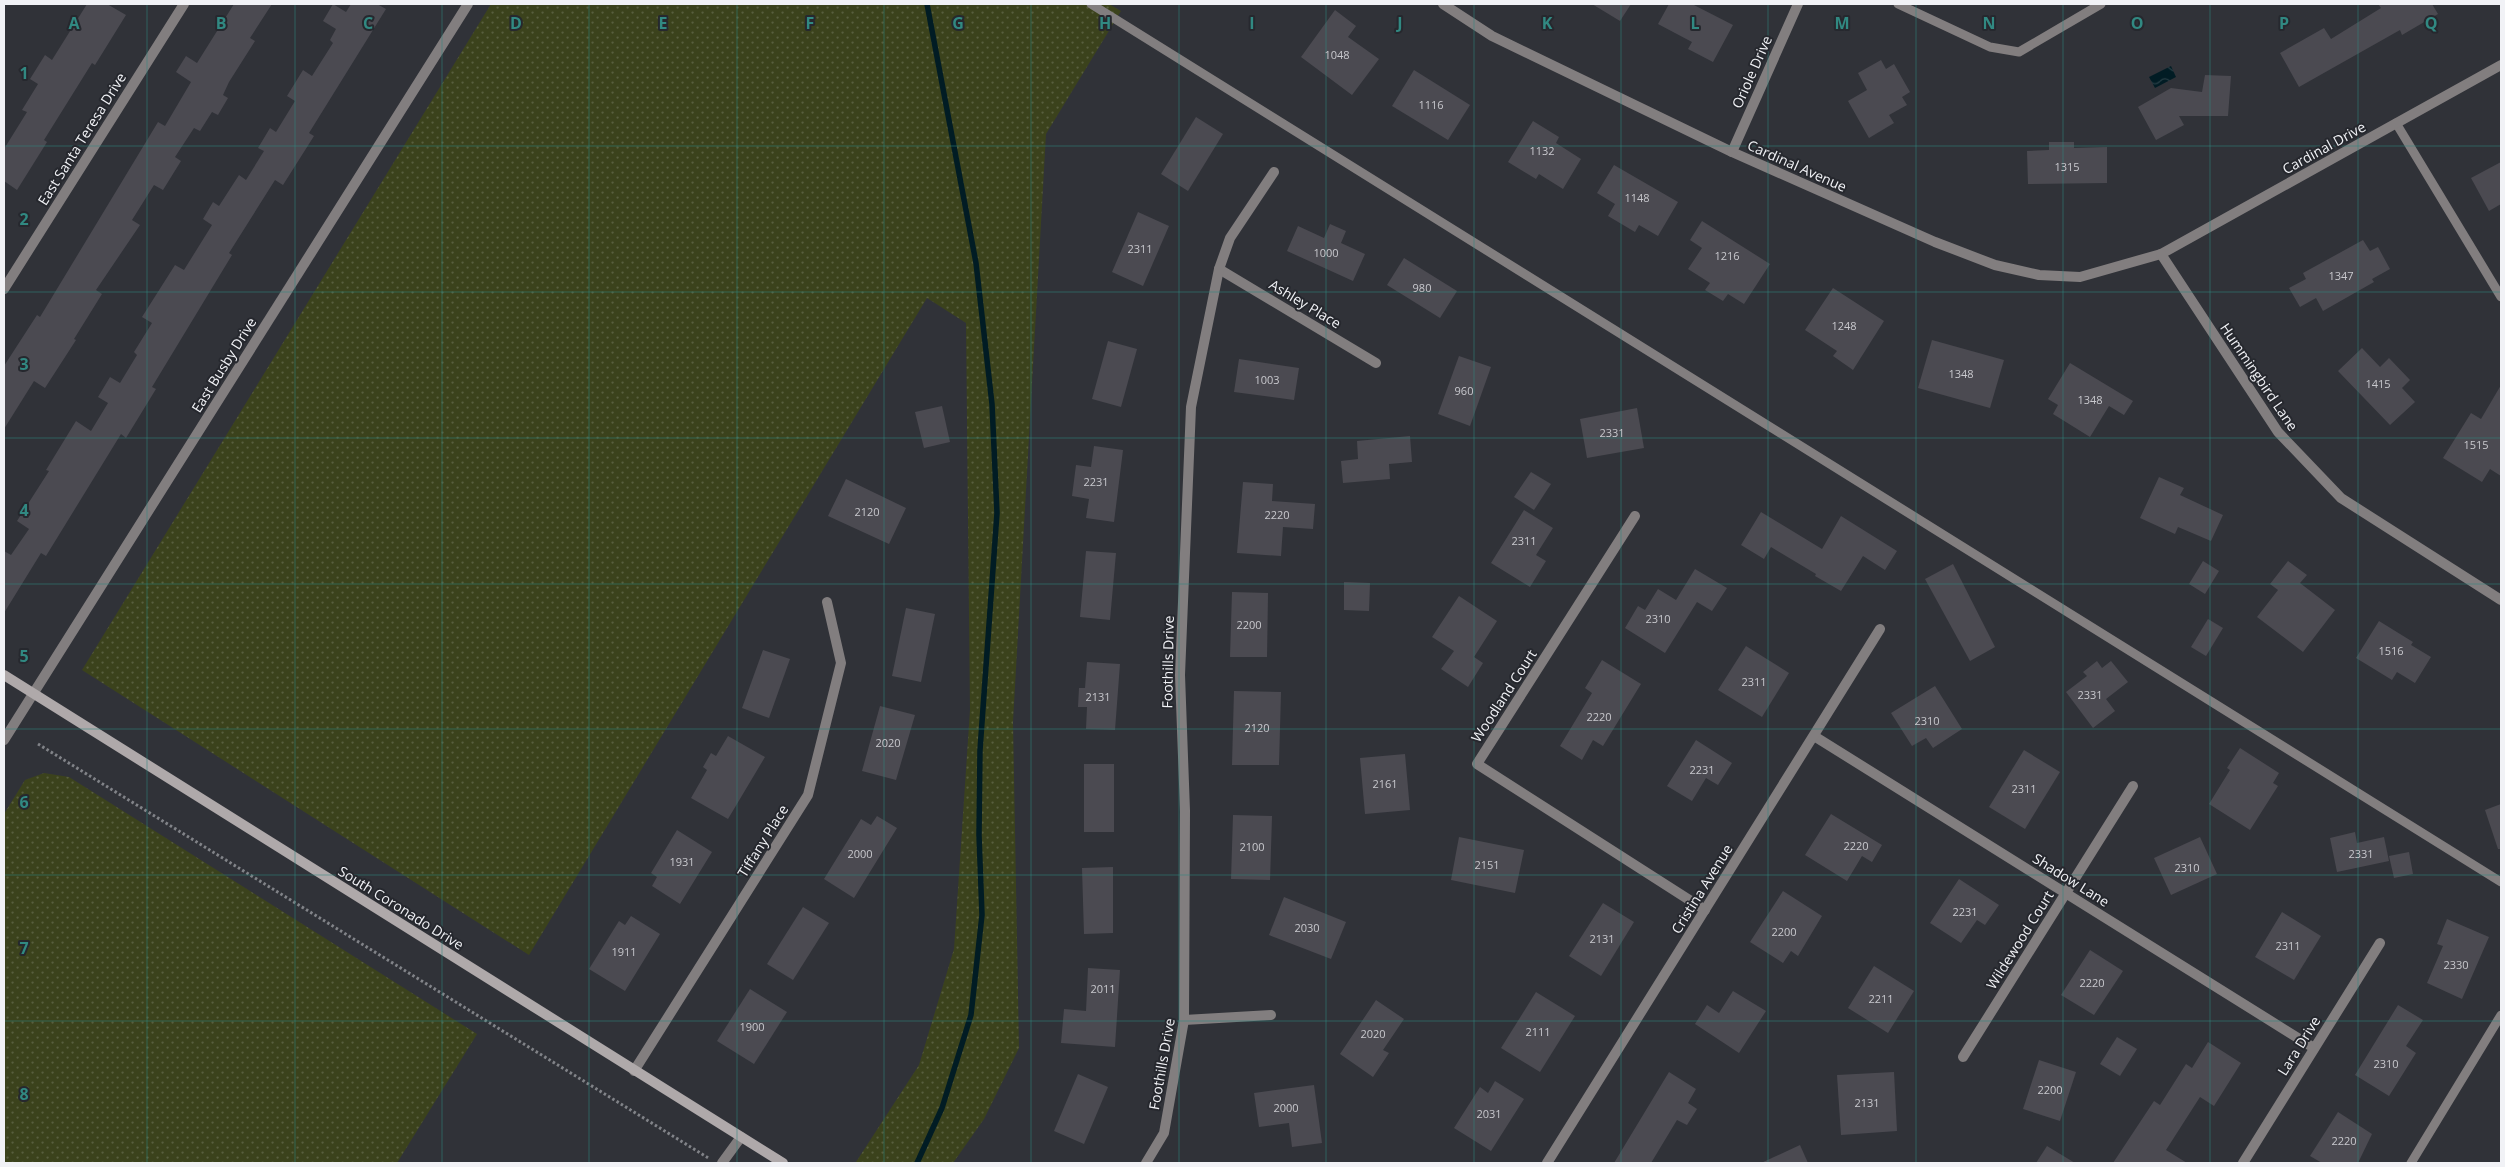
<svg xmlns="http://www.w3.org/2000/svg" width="2505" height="1167" font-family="'Open Sans',sans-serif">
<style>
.grass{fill:url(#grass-dots)}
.water{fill:url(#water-waves)}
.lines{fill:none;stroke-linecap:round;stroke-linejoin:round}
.stream{stroke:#011c24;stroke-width:5.5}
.building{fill:#4b4a51}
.path{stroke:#818388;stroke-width:3;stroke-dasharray:2.5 2.5;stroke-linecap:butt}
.lane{stroke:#827e7f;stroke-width:9}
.street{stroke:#827e7f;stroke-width:10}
.secondary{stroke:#afa9aa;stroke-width:10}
.grid{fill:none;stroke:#318982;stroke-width:1;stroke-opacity:0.55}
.labels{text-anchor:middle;stroke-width:4;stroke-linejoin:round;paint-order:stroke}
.number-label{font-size:11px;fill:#c8c8cd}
.street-label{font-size:14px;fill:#f1f2f6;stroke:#26282e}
.grid-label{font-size:16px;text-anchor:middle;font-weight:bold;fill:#318982;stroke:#26282e;stroke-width:4;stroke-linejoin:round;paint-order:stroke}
</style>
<defs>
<pattern id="grass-dots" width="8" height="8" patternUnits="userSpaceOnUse" patternTransform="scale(1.25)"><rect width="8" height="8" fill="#3b421c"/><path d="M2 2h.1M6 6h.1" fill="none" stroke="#585e3e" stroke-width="1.8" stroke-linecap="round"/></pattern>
<pattern id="water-waves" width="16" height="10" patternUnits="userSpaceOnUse" patternTransform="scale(1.25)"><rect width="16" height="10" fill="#011c24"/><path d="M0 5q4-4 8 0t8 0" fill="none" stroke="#263d44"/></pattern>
</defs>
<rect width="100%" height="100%" fill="#303238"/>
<g class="grass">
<path d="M491,4H1109L1121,11L1046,134L1013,722L1019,1048L984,1119L953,1163L856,1162L919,1065L954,949L970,710L966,323L927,298L529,955L82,670Z"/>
<path d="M44,773L69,777L477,1034L397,1163H4V814L25,780Z"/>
</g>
<path class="water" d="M2171,66L2176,77L2155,88L2149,77Z"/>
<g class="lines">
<path class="stream" d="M917,1163L942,1108L971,1015L982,915L979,835L980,750L997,513L992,404L976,263L927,4"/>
</g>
<g class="building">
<path d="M87,4H107L126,15L95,65L92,63L44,140L47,142L17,190L4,181V149L27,112L22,110L38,84L30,79L45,55L52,60Z"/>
<path d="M234,4H272L250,38L255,41L229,82L223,95L228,98L218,115L212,112L200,131L194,128L175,157L181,161L163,190L154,185L132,220L140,225L96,290L102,294L74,339L76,340L45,388L34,381L4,429V366L37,315L40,317L158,122L165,126L191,82L176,72L186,56L197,63Z"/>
<path d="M333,4L346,12L351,4H377L386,9L309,133L314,136L283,185L275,180L229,253L232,255L152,387L156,389L126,438L121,434L46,556L41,553L4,613V551L11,555L29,529L17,521L49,471L46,470L76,421L91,431L108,403L98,397L110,377L120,383L137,355L134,352L152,323L142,317L175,265L184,270L212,225L203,219L213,202L219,206L239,175L246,180L264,151L258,148L270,128L276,132L295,101L287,96L303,70L312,76L333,43L330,40L336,29L323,21Z"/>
<path d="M1592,4H1631L1620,21Z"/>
<path d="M1669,4H1692L1733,25L1713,62L1688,49L1692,42L1658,24Z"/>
<path d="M2378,4H2432L2438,14L2402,35L2400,30L2299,87L2280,53L2324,28L2331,39L2381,8Z"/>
<path d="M1335,10L1356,26L1348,37L1379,59L1352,95L1301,57Z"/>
<path d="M1881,60L1886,69L1894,64L1910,92L1902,97L1907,105L1889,115L1894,123L1869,138L1848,101L1867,90L1858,73Z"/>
<path d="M1414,70L1470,105L1448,140L1392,106Z"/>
<path d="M2205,75L2231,76L2228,116H2179L2184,125L2156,140L2138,107L2171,88L2202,92Z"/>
<path d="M1196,117L1223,134L1188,191L1161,174Z"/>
<path d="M1533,121L1559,137L1556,143L1581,159L1563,189L1539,174L1536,179L1508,162Z"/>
<path d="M2049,142H2074V148L2107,147V183L2028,184L2027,151L2049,150Z"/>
<path d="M2501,162V204L2489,211L2471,178Z"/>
<path d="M1614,165L1678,202L1658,236L1639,225L1635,232L1608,216L1615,204L1597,193Z"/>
<path d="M1138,212L1169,226L1143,286L1112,272Z"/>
<path d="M1702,221L1770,264L1744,304L1728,294L1723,301L1705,290L1710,283L1688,269L1702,248L1690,240Z"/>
<path d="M1330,224L1346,231L1341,243L1365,254L1353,281L1287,251L1298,226L1324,238Z"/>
<path d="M2363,240L2370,251L2378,247L2390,269L2372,279L2374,282L2323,311L2316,298L2300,307L2289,288L2306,279L2303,273Z"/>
<path d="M1404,258L1457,291L1440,318L1387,285Z"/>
<path d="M1833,288L1884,321L1853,370L1833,356L1837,351L1805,330Z"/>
<path d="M1932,340L2004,360L1990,408L1918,388Z"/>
<path d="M1108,341L1137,349L1121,407L1092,399Z"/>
<path d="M2362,348L2380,367L2389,358L2410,380L2402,388L2415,402L2390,425L2338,371Z"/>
<path d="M1459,356L1491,367L1470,426L1438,414Z"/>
<path d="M1239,359L1299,368L1294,400L1234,392Z"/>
<path d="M2070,363L2133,401L2124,415L2109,406L2090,437L2053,414L2058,405L2048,399Z"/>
<path d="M2501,385V476L2490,469L2482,482L2443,458L2471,413L2481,419Z"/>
<path d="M942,406L950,442L924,448L915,412Z"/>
<path d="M1637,408L1644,448L1587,458L1580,419Z"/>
<path d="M1410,436L1412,462L1389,464L1390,479L1343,483L1341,461L1358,459L1357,441Z"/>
<path d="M1094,446L1123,450L1114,522L1086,518L1089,499L1072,496L1076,465L1091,467Z"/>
<path d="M1531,472L1551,484L1534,510L1514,497Z"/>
<path d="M2159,477L2184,488L2180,495L2223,515L2211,541L2178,527L2175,534L2140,518Z"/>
<path d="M846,479L906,508L889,544L828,516Z"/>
<path d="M1243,482L1273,484L1272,501L1315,504L1313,529L1283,527L1281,556L1237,553Z"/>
<path d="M1524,510L1553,528L1536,555L1546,561L1530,587L1491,563Z"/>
<path d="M1761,512L1822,549L1841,516L1897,551L1885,570L1863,556L1841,591L1815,576L1816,574L1771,547L1764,559L1741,545Z"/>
<path d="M1086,551L1116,553L1110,620L1080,617Z"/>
<path d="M2203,561L2219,571L2205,594L2189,584Z"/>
<path d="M2288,561L2307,575L2300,583L2335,610L2303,652L2257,617L2278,590L2270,584Z"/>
<path d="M1953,564L1995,647L1970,661L1925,579Z"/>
<path d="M1695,569L1727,588L1712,611L1697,602L1665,653L1625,628L1638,606L1645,610L1658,589L1676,600Z"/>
<path d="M1344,582L1370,583L1369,611L1344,610Z"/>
<path d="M1232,592L1268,593L1267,657H1230Z"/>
<path d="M1459,596L1497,621L1474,657L1483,663L1468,687L1441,669L1454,651L1432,637Z"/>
<path d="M906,608L935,614L921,682L892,676Z"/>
<path d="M2208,619L2223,628L2206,656L2191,647Z"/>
<path d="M2379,621L2413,642L2411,645L2431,657L2415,683L2397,672L2392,680L2356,658Z"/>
<path d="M1746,646L1789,673L1762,717L1718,690Z"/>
<path d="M763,650L790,659L769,718L742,708Z"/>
<path d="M1602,660L1641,684L1603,746L1593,740L1582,760L1560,746L1592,693L1585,688Z"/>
<path d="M2097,661L2102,668L2111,661L2128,682L2106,699L2115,711L2093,728L2066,692L2087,676L2083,672Z"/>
<path d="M1087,662L1120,664L1115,730L1086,729L1087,707H1078L1079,688H1085Z"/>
<path d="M1935,686L1962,729L1933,748L1926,738L1912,746L1891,713Z"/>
<path d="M1234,691L1281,692L1279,765H1232Z"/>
<path d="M880,706L915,715L896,780L862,771Z"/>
<path d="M728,736L765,757L728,819L691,798L707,770L703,767L711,753L716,756Z"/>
<path d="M1696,740L1732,763L1718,785L1706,778L1692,801L1667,786Z"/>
<path d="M2240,748L2279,773L2273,783L2278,786L2250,830L2209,804L2230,770L2227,768Z"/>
<path d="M2024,750L2060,772L2025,829L1989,807Z"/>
<path d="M1405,754L1410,810L1365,814L1360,758Z"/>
<rect x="1084" y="764" width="30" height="68"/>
<path d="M2501,804V849H2498L2485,810Z"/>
<path d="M1831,814L1882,845L1872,862L1862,856L1847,881L1805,855Z"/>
<path d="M1233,815L1272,816L1270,880L1231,879Z"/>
<path d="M877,816L897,828L854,898L824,879L861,819L871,825Z"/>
<path d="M677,830L712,852L680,904L652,886L657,877L651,873Z"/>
<path d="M2355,832L2357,843L2384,837L2389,861L2337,872L2330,838Z"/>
<path d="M1459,837L1524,850L1515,893L1451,880Z"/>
<path d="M2200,837L2217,874L2171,895L2154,858Z"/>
<path d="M2409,852L2413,874L2394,878L2389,856Z"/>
<path d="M1113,867V933L1084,934L1082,868Z"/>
<path d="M1959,879L1999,905L1985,925L1977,920L1961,943L1930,923Z"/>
<path d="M1783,891L1822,916L1798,956L1791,951L1783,963L1750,942Z"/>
<path d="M1284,897L1346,922L1331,959L1269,935Z"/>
<path d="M1603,903L1634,922L1601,976L1569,956Z"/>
<path d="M803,907L829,923L793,980L767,964Z"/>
<path d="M2282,912L2321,936L2294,980L2255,957Z"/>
<path d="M631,916L660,934L625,991L589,969L619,921L625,925Z"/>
<path d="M2447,919L2489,937L2462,999L2427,983L2443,946L2437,944Z"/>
<path d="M2090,950L2123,971L2094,1015L2061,995Z"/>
<path d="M1874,966L1914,991L1888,1033L1848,1008Z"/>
<path d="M1088,968L1120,970L1115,1047L1061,1043L1064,1009L1086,1011Z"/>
<path d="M750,989L787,1012L754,1064L717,1041Z"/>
<path d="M1733,991L1766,1011L1739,1053L1695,1024L1707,1005L1719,1013Z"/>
<path d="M1536,992L1575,1016L1540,1072L1501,1048Z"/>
<path d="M1376,1000L1404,1019L1383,1050L1389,1053L1373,1077L1340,1054Z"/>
<path d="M2398,1005L2423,1020L2406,1046L2416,1053L2389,1096L2355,1075Z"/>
<path d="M2117,1037L2137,1049L2120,1076L2100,1064Z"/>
<path d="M2208,1042L2241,1063L2214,1106L2200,1097L2166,1150L2187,1163H2113L2154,1101L2160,1105L2186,1064L2192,1068Z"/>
<path d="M2039,1060L2076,1072L2060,1121L2023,1109Z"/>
<path d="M1669,1072L1696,1089L1688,1103L1697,1109L1687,1125L1677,1120L1651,1163H1614Z"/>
<path d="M1894,1072L1897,1131L1841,1135L1837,1075Z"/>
<path d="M1078,1074L1108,1087L1084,1144L1054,1131Z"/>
<path d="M1495,1081L1524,1099L1491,1151L1454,1128L1480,1087L1488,1093Z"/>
<path d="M1314,1085L1322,1143L1292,1147L1289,1123L1259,1127L1254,1093Z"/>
<path d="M2338,1112L2372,1134L2358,1163H2322L2310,1156Z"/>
<path d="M1800,1145L1808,1163H1761Z"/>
<path d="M2047,1146L2075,1163H2036Z"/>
</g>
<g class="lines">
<path class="path" d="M38,744L710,1159"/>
<g class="lane">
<path d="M1091,4L2501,882"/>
<path d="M1898,4L1990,47L2019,52L2101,4"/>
<path d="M2396,123L2501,297"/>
<path d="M2411,1163L2501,1015"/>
</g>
<g class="street">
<path d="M1443,4L1492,36L1732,152L1935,242L1995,265L2039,275L2080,277L2161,254L2501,65"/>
<path d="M1732,152L1798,4"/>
<path d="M2161,254L2278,432L2341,498L2501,600"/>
<path d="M1219,269L1376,363"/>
<path d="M4,289L184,4"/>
<path d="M1635,516L1477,764L1705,910"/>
<path d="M1814,736L2314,1048"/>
<path d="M4,740L468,4"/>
<path d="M1184,1020L1271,1015"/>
<path d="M1963,1057L2133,786"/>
<path d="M634,1071L808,795L841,663L827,602"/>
<path d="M722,1163L741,1137"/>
<path d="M1146,1163L1164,1133L1184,1020L1185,811L1180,675L1191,407L1219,269L1230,238L1274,172"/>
<path d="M1547,1163L1880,629"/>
<path d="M2243,1163L2380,943"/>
</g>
<path class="secondary" d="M4,675L783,1163"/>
</g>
<path class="grid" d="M147,4V1163M295,4V1163M442,4V1163M589,4V1163M737,4V1163M884,4V1163M1031,4V1163M1179,4V1163M1326,4V1163M1474,4V1163M1621,4V1163M1768,4V1163M1916,4V1163M2063,4V1163M2210,4V1163M2358,4V1163M4,146H2501M4,292H2501M4,438H2501M4,584H2501M4,729H2501M4,875H2501M4,1021H2501"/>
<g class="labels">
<g class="number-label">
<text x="1337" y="59">1048</text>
<text x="1431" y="109">1116</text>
<text x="1542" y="155">1132</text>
<text x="2067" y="171">1315</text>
<text x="1637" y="202">1148</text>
<text x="1140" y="253">2311</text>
<text x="1326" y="257">1000</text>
<text x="1727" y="260">1216</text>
<text x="2341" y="280">1347</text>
<text x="1422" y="292">980</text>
<text x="1844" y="330">1248</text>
<text x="1961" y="378">1348</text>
<text x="1267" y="384">1003</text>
<text x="2378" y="388">1415</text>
<text x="1464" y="395">960</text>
<text x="2090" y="404">1348</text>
<text x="1612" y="437">2331</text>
<text x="2476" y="449">1515</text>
<text x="1096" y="486">2231</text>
<text x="867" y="516">2120</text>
<text x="1277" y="519">2220</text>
<text x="1524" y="545">2311</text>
<text x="1658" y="623">2310</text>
<text x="1249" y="629">2200</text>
<text x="2391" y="655">1516</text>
<text x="1754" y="686">2311</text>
<text x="2090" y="699">2331</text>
<text x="1098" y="701">2131</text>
<text x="1599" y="721">2220</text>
<text x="1927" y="725">2310</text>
<text x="1257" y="732">2120</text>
<text x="888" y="747">2020</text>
<text x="1702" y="774">2231</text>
<text x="1385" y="788">2161</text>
<text x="2024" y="793">2311</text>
<text x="1856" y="850">2220</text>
<text x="1252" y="851">2100</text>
<text x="860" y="858">2000</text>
<text x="2361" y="858">2331</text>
<text x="682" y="866">1931</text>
<text x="1487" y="869">2151</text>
<text x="2187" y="872">2310</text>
<text x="1965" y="916">2231</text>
<text x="1307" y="932">2030</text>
<text x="1784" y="936">2200</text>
<text x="1602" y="943">2131</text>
<text x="2288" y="950">2311</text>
<text x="624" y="956">1911</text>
<text x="2456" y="969">2330</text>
<text x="2092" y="987">2220</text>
<text x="1103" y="993">2011</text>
<text x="1881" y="1003">2211</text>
<text x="752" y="1031">1900</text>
<text x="1538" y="1036">2111</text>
<text x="1373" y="1038">2020</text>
<text x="2386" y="1068">2310</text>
<text x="2050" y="1094">2200</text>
<text x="1867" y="1107">2131</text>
<text x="1286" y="1112">2000</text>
<text x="1489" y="1118">2031</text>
<text x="2344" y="1145">2220</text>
</g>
<g class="street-label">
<text transform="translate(1752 72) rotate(-66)" y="5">Oriole Drive</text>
<text transform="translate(82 139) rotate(-58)" y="5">East Santa Teresa Drive</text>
<text transform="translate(2324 148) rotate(-29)" y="5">Cardinal Drive</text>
<text transform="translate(1797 166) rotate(24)" y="5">Cardinal Avenue</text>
<text transform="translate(1305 304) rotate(31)" y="5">Ashley Place</text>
<text transform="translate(224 365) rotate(-58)" y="5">East Busby Drive</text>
<text transform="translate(2259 377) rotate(56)" y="5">Hummingbird Lane</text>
<text transform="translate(1168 662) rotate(-89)" y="5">Foothills Drive</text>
<text transform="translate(1504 696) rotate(-57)" y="5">Woodland Court</text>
<text transform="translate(763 841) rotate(-58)" y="5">Tiffany Place</text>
<text transform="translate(2071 880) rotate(32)" y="5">Shadow Lane</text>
<text transform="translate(1702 889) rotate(-58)" y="5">Cristina Avenue</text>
<text transform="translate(401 908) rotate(32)" y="5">South Coronado Drive</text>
<text transform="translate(2020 940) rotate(-58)" y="5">Wildewood Court</text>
<text transform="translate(2299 1046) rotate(-58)" y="5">Lara Drive</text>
<text transform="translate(1162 1064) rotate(-80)" y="5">Foothills Drive</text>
</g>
</g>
<g class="grid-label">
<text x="74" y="29">A</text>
<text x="221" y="29">B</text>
<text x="368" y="29">C</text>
<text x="516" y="29">D</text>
<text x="663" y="29">E</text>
<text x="810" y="29">F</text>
<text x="958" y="29">G</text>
<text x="1105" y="29">H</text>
<text x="1252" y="29">I</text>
<text x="1400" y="29">J</text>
<text x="1547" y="29">K</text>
<text x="1695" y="29">L</text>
<text x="1842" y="29">M</text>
<text x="1989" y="29">N</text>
<text x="2137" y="29">O</text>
<text x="2284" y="29">P</text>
<text x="2431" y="29">Q</text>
<text x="24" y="79">1</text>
<text x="24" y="225">2</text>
<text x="24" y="370">3</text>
<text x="24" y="516">4</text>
<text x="24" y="662">5</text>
<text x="24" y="808">6</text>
<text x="24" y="954">7</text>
<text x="24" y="1100">8</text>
</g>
<rect width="2505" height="1167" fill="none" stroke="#f1f2f6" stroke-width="10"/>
</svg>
